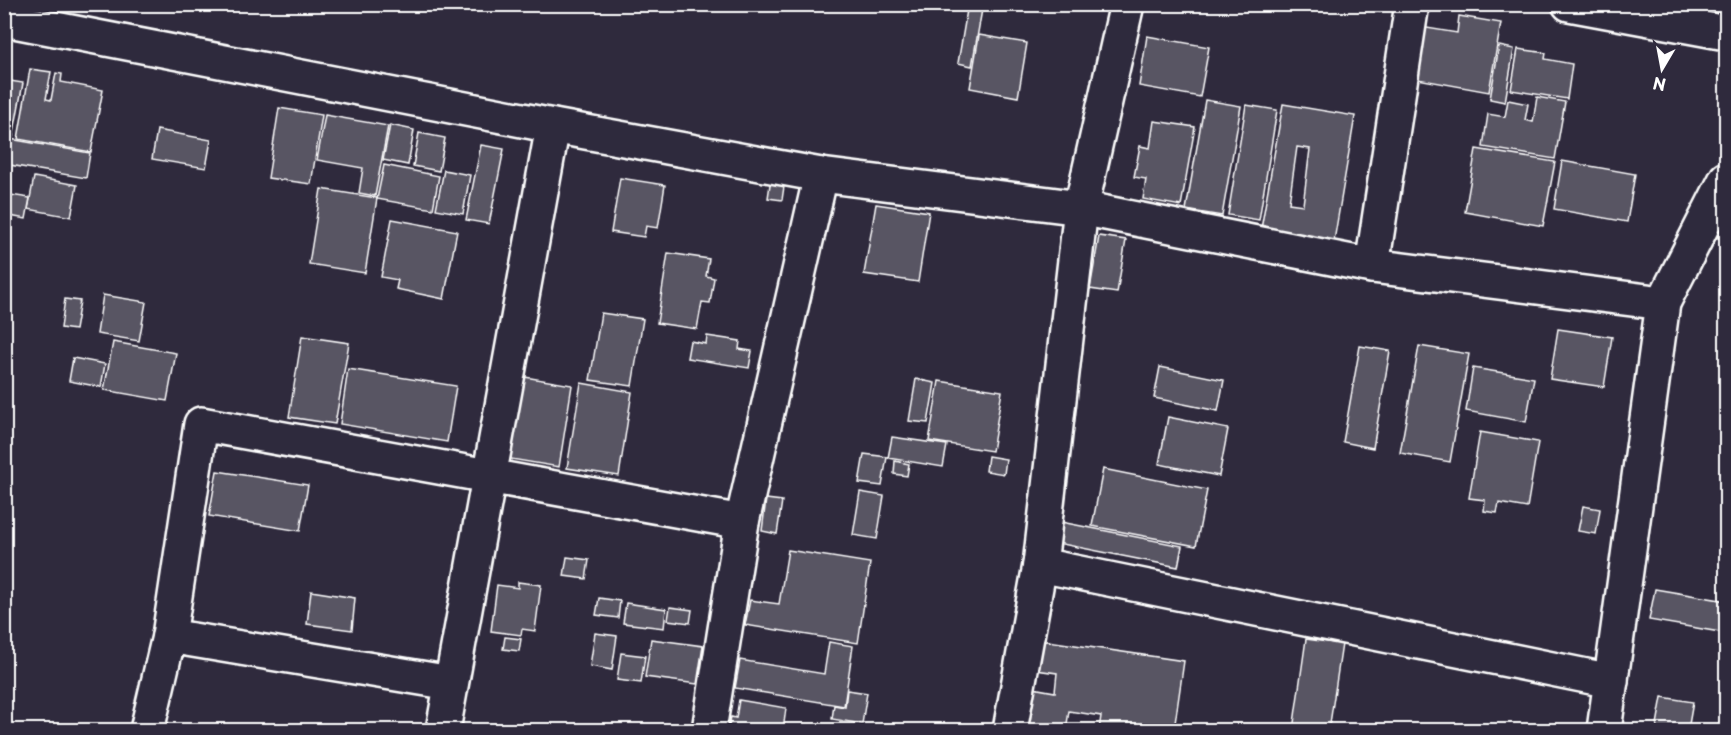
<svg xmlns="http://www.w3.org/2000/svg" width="1731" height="735" font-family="'Playpen Sans',sans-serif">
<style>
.building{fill:#595564;stroke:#fff;stroke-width:1.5;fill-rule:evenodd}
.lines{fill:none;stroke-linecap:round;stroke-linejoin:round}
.minor-casing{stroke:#fff;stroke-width:38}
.minor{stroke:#2f2a3d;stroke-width:33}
</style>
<rect width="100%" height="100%" fill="#2f2a3d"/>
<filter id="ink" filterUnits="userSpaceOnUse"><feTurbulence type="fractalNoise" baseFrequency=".0167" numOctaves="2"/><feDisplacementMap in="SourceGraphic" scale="12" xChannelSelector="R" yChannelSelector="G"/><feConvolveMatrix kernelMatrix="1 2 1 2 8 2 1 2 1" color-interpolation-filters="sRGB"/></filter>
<g filter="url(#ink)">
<g class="building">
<path d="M968,4H983L972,66L958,63Z"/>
<path d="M1353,4H1381L1380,12L1352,7Z"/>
<path d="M1459,16L1501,23L1489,92L1412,78L1421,27L1457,33Z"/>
<path d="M979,35L1027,43L1018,97L970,88Z"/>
<path d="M1147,36L1209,47L1200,97L1139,86Z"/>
<path d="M1499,46L1514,49L1505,102L1490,99Z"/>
<path d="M1518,49L1546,53L1545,59L1572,64L1567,99L1511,90Z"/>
<path d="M30,69L51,72L46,99L51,100L56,73L62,74L61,82L103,90L91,152L18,139Z"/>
<path d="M4,80L23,83L13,137L4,136Z"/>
<path d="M1537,97L1565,102L1555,159L1483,147L1488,114L1505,117L1508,100L1528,104L1525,120L1533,122Z"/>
<path d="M1205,100L1241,106L1222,216L1186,210Z"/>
<path d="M1283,104L1355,116L1334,241L1261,229ZM1297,147L1310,149L1303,205L1289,203Z"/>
<path d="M1246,105L1277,110L1259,220L1228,215Z"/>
<path d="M279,108L322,115L311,184L268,178Z"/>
<path d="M325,115L388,126L375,196L359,193L363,168L317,160Z"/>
<path d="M1154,121L1195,127L1181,206L1143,199L1146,179L1134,177L1140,146L1150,148Z"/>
<path d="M390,125L414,130L408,165L383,160Z"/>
<path d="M157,130L211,140L206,168L152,159Z"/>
<path d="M419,133L445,138L439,171L413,166Z"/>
<path d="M4,138L90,153L86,178L4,164Z"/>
<path d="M481,145L504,149L489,224L466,220Z"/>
<path d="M1476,149L1555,162L1543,226L1465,212Z"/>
<path d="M1562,161L1635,174L1627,222L1554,209Z"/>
<path d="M384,165L439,176L433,209L377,199Z"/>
<path d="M444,170L470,175L463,214L436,209Z"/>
<path d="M772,171L786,173L782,200L768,198Z"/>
<path d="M34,177L77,185L71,217L28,209Z"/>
<path d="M620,178L665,185L658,228L646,226L644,237L611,232Z"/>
<path d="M1726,188V239L1718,238Z"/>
<path d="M321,189L377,198L365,273L309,264Z"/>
<path d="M4,194L30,198L26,219L4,215Z"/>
<path d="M876,204L929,212L918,282L864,274Z"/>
<path d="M392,219L457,231L444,299L396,289L398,280L381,277Z"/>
<path d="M1099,236L1126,240L1117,293L1090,289Z"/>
<path d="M668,253L709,259L706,276L714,278L710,303L702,302L697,329L657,323Z"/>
<path d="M103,295L146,302L139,341L97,334Z"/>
<path d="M65,299L80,301L75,330L61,328Z"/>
<path d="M601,313L643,319L632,386L590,380Z"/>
<path d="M1558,329L1612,337L1604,387L1550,379Z"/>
<path d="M302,336L349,343L335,424L289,417Z"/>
<path d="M707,336L740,341L739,349L752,351L749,368L687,358L690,341L706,344Z"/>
<path d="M113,342L176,353L167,401L104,390Z"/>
<path d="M1360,346L1390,351L1373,448L1343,442Z"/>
<path d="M1419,346L1469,354L1450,462L1400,453Z"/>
<path d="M73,358L105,364L101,387L69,381Z"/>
<path d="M1160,367L1224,380L1218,411L1154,398Z"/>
<path d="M1473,368L1534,378L1526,422L1466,411Z"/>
<path d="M348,369L456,386L447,442L340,424Z"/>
<path d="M519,376L572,385L559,467L505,458Z"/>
<path d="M916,379L935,383L928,423L909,421Z"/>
<path d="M939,381L1002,391L992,451L929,441Z"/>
<path d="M581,383L632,392L619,476L567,468Z"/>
<path d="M1168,417L1228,429L1219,476L1159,464Z"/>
<path d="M1480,432L1538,442L1527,508L1499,503L1497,513L1484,511L1485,500L1469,498Z"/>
<path d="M892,437L947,445L943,467L888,458Z"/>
<path d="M864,454L887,457L882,486L859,483Z"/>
<path d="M988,456L1006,459L1004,474L986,471Z"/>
<path d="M895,461L909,464L907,476L894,474Z"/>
<path d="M1103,469L1207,490L1196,546L1092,526Z"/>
<path d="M217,471L308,485L300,531L209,516Z"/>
<path d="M860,492L884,496L877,539L853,535Z"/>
<path d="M766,499L782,501L777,534L762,531Z"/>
<path d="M1583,506L1600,509L1596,534L1578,531Z"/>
<path d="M1061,522L1182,546L1178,567L1057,543Z"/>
<path d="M788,550L870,563L858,643L745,625L750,600L779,604Z"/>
<path d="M567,557L589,560L586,579L564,576Z"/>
<path d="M518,582L541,585L535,631L522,629L521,635L491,631L497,585L518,588Z"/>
<path d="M1655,589L1726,601V633L1649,620Z"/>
<path d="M311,591L355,598L352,630L307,624Z"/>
<path d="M599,598L620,601L618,618L596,615Z"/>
<path d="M626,603L666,609L664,628L623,623Z"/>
<path d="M670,607L692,610L690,623L668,620Z"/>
<path d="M595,633L617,636L612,670L590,666Z"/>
<path d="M505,637L521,639L519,651L503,649Z"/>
<path d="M651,639L703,646L697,684L645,677Z"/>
<path d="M1034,639L1184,661L1174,730H1099L1101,716L1069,711L1066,730H1021L1027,687L1055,692L1057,673L1029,669Z"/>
<path d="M1306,639L1342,644L1329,730H1293Z"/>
<path d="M829,642L853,646L844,706L735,688L740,660L824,674Z"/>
<path d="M621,653L645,656L641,683L617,680Z"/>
<path d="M847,690L867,693L862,724L832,719L834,705L845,707Z"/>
<path d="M1662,697L1693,702L1688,730H1656Z"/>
<path d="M739,700L786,708L783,730H728L731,717L736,718Z"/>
</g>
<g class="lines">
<g class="minor-casing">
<g id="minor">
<path d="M1569,4L1726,33"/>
<path d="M4,19L553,126L821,175L1081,208L1372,266L1663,303"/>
<path d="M1372,266L1412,4"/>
<path d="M1040,565L1611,681"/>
<path d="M169,636L451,683"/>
<path d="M147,730L169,636L201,424L742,522"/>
<path d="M443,730L553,126"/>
<path d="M709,730L742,522L821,175"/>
<path d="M1010,730L1040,565L1081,208L1127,4"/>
<path d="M1604,730L1663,303L1726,179"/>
</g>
</g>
<use href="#minor" class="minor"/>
</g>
</g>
<rect width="1731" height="735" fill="none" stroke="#2f2a3d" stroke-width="24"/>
<rect x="12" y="12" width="1707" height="711" fill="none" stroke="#fff" stroke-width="2" filter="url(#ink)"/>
<g transform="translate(1662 69) rotate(190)" stroke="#2f2a3d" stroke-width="4.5" paint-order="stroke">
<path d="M0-4.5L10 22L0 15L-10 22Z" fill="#ffffff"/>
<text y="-9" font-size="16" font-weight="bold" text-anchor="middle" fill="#ffffff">N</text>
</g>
</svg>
